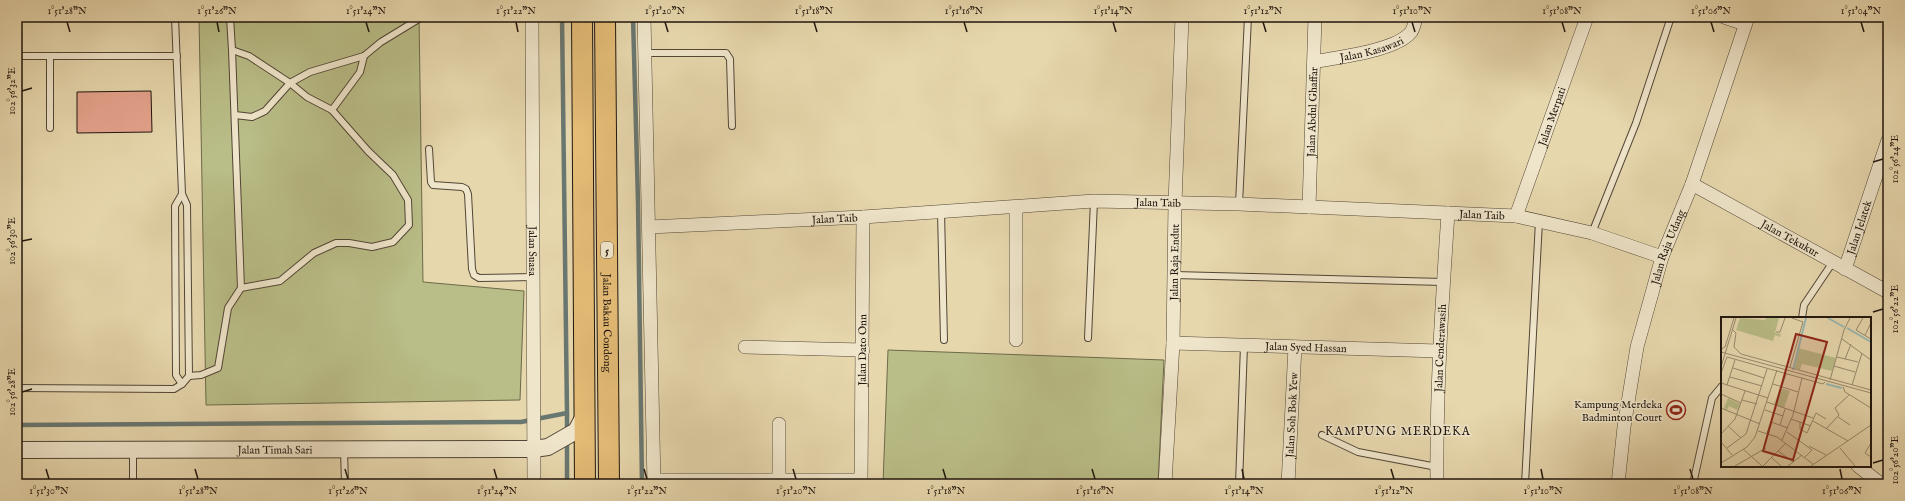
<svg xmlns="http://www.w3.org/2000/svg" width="1905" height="501" font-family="'IM FELL English',serif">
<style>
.green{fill:#b9bd87;stroke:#6c6a4a}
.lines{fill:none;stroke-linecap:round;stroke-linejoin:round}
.stream{stroke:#697771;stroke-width:4.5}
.building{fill:#e5a38d;stroke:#20160e}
.service-casing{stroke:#524636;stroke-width:8}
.minor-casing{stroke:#524636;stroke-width:14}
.tertiary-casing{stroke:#524636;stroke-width:18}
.primary-casing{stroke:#20160e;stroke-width:22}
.service{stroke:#efe5ca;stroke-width:6}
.minor{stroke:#efe5ca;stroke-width:13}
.tertiary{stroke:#efe5ca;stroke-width:16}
.primary{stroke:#e4bc76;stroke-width:20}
.ticks{fill:none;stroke:#20160e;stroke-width:1.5}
.labels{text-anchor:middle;stroke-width:3;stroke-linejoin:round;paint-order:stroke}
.shield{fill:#efe5ca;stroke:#5e5446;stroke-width:1}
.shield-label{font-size:10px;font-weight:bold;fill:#20160e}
.street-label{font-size:11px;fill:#20160e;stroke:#efe5ca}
.poi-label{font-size:11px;fill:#20160e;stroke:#efe5ca;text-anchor:end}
.neighbourhood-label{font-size:12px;letter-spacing:1px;fill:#20160e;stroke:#efe5ca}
.inset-river{fill:none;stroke:#99b8b3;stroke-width:2}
.inset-road{fill:none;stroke:#978a6d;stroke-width:1}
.view{fill:#8f2418;fill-opacity:0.15;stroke:#8f2418;stroke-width:2}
.inset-edge{fill:none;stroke:#20160e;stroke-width:2}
.neatline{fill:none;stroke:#20160e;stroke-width:1.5}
.ticks-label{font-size:10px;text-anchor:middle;fill:#20160e}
</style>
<rect width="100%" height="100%" fill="#e7d7ad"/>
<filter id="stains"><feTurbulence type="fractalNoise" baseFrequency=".005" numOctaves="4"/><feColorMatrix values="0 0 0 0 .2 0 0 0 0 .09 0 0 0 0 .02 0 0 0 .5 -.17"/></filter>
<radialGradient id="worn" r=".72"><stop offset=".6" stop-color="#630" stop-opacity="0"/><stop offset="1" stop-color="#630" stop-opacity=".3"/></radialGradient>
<g class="green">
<path d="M199,17H419L423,282L524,291L520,400L206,405Z"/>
<path d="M888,350L1164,360L1158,484H883Z"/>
</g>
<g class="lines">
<g class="stream">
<path d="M633,17L638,201L642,484"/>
<path d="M567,413V433"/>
<path d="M17,425L521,422L567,413L562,17"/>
<path d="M567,441V484"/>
</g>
</g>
<path class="building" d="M151,91L152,132L77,133V92Z"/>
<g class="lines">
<g class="service-casing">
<g id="service">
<path d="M232,50L241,288"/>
<path d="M645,53H726L730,59L732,126"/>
<path d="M17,56H177"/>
<path d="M50,56V128"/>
<path d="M332,110L360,72L364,56L381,42L422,17"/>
<path d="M235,115L252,117L265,111L290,83L310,72L364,56"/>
<path d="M429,149L431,182L433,185L462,187L466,189L468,194L472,269L474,275L479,278L533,277"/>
<path d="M182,194L175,206L176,375L182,384"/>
<path d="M1239,204L1248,17"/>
<path d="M941,212L944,340"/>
<path d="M1592,233L1636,123L1671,17"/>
<path d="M1174,275L1443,282"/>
<path d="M1802,318L1804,305L1833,262"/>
<path d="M1088,338L1094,201"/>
<path d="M189,376L201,375L218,368L228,308L241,288L280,281L314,253L336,243H349L372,247L393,242L409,225L408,200L393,175L368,151L332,110L307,97L290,83L249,56L232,50L230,17"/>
<path d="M17,388L174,389L182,384L189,376L187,205L182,194L175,17"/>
<path d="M1322,435L1358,452L1437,467"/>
<path d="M133,450V484"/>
<path d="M344,450L345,484"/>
<path d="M1618,483L1632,484"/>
<path d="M1239,484L1244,345"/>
<path d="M1525,484L1539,221"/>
<path d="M1693,484L1712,398L1722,386"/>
</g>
</g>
<g class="minor-casing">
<g id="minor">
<path id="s1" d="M532,17L534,484"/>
<path d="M644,17L654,484"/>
<path d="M1724,17L1745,24"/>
<path id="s2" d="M1314,62C1338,57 1396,51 1411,32C1414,28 1415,21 1416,17"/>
<path id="s3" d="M1692,184L1888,292"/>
<path id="s4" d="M1309,207L1315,17"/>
<path id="s5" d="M1516,216L1587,17"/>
<path id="s6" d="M649,227L863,217L1094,201L1239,204L1516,216L1592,233L1662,257"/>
<path id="s7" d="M1845,269L1888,140"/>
<path d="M1016,340V207"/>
<path id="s8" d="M1173,343L1439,351"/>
<path d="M745,347L863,350"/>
<path d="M779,424V480"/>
<path d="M1858,466L1881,484"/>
<path d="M654,480H861"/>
<path id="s9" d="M861,484L863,217"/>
<path id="s10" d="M1165,484L1173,343L1175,203L1182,17"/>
<path id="s11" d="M1288,484L1295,347"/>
<path id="s12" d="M1437,484C1436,393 1442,303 1448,213"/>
<path id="s13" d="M1618,484L1624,427L1637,347L1662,257L1692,184L1748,17"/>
</g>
</g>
<g class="tertiary-casing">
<g id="tertiary">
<path id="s14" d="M17,450L534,449L548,447L576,431L584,416"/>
</g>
</g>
<g class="primary-casing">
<g id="primary">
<path d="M582,17L585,484"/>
<path id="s15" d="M605,17L609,484"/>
</g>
</g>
<use href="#service" class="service"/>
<use href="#minor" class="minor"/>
<use href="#tertiary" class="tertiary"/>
<use href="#primary" class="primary"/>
</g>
<path class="ticks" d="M67,22L70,32M217,22L219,32M366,22L369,32M516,22L518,32M665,22L668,32M814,22L817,32M964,22L967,32M1113,22L1116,32M1263,22L1266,32M1412,22L1415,32M1562,22L1565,32M1711,22L1714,32M1861,22L1864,32M22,91L32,88M1873,162L1883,159M22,241L32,239M1873,312L1883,309M22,392L32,389M1873,463L1883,460M46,469L49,479M195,469L198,479M345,469L348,479M494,469L497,479M644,469L647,479M793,469L796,479M943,469L946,479M1092,469L1095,479M1242,469L1244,479M1391,469L1394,479M1541,469L1543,479M1690,469L1693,479M1840,469L1842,479"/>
<defs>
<g id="stadium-ring" transform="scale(1)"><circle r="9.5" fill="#efe5ca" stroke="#8f2418" stroke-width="1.5"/><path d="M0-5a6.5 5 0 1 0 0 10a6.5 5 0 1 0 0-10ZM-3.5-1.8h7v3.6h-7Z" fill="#8f2418"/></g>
</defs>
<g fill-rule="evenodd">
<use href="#stadium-ring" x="1676" y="410"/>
</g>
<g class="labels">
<rect class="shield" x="601" y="242" width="12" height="16" rx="3"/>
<g class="shield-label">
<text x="607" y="254">5</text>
</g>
<g class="street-label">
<text dy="4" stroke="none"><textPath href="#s2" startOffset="59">Jalan Kasawari</textPath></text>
<text dy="4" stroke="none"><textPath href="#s4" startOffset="95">Jalan Abdul Ghaffar</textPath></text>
<text dy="4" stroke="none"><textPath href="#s5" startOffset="106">Jalan Merpati</textPath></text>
<text dy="4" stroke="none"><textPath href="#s6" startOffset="510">Jalan Taib</textPath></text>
<text dy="4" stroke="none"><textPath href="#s6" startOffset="834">Jalan Taib</textPath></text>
<text dy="4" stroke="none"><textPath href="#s6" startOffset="186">Jalan Taib</textPath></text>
<text dy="4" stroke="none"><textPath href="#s7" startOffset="44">Jalan Jelatek</textPath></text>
<text dy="4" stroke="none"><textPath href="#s3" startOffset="112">Jalan Tekukur</textPath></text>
<text dy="4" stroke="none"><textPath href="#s13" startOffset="243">Jalan Raja Udang</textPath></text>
<text dy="4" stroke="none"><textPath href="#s1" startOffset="234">Jalan Suasa</textPath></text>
<text dy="4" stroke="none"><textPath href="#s10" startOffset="222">Jalan Raja Endut</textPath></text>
<text dy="4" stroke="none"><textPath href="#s15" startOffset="306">Jalan Bakau Condong</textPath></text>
<text dy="4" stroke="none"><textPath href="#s8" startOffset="133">Jalan Syed Hassan</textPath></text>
<text dy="4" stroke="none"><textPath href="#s12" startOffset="136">Jalan Cenderawasih</textPath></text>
<text dy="4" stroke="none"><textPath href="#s9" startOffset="134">Jalan Dato Onn</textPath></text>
<text dy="4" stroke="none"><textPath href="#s11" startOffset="69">Jalan Soh Bok Yew</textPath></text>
<text dy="4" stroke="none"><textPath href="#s14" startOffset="258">Jalan Timah Sari</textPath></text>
</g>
<g class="poi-label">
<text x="1662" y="408">Kampung Merdeka<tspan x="1662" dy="13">Badminton Court</tspan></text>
</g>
<g class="neighbourhood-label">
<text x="1398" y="435">KAMPUNG MERDEKA</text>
</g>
</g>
<g transform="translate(1721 317)">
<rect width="150" height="150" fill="#e7d7ad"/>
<path d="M19,1L44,3L45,1H58L54,16L60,17L59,20L54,18L52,24L15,13ZM77,31L115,41L111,54L81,47L79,53L72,50ZM59,71L69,74L63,91L53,87ZM7,81L19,87L16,93L8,89L6,93L3,91Z" fill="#b9bd87"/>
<path class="inset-river" d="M107,1L123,10M126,11L150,25M72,53L85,1M105,67L121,71"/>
<path class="inset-road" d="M142,1L135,13L150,22M12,13L15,16L13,30L20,37L150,73M55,15H59L64,1M144,18L150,6M121,22L150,43M0,32L4,30L13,1M0,35L150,76M116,40L137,45M124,42L130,27M113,49L134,55M0,50L15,1M69,50L82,5L71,1M12,51L43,61M0,56L6,40L102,67L104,65M9,60L41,69M109,63L123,13L129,1M0,66L47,81M52,67L77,75M6,68L14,43M131,68L141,36M61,69L65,57M122,70L124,75L150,91M0,77L20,86M21,83L36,87M46,85L92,101M0,91L39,107M44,93L62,99M117,100L129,108M70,102L90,109M92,104L127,124M50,105L67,111M79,105V112L86,116L95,96L105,102M59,108L64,92M7,109L20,121M105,112L118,98L114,91L128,78M37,114L56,120L92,147M66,115L91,133L84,140M46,116L53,96M0,117L14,102L24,74M61,123L72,98L81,61M0,125L11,138M150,126L144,136L150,140M88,129L105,138M6,131L25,117L46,52M119,131L134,149M22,132L41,149M57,134L72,145M51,141L60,149M0,146L26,130L34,120L56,53M14,149L45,131M42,149L65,126M67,149L81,138M90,149L150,108"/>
<path class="view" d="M75,17L106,25L72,143L42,134Z"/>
<rect width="150" height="150" class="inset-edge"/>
</g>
<rect width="1905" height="501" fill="none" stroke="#e7d7ad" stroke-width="44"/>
<rect x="22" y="22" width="1861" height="457" class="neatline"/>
<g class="ticks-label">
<text x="67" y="14">1°51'28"N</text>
<text x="217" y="14">1°51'26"N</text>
<text x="366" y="14">1°51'24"N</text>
<text x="516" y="14">1°51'22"N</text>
<text x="665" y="14">1°51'20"N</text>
<text x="814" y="14">1°51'18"N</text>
<text x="964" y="14">1°51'16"N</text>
<text x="1113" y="14">1°51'14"N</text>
<text x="1263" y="14">1°51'12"N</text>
<text x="1412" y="14">1°51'10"N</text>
<text x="1562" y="14">1°51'08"N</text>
<text x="1711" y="14">1°51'06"N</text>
<text x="1861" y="14">1°51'04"N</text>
<text transform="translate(11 91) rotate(-90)" y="4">102°56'32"E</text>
<text transform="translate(1894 159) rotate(-90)" y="4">102°56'24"E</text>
<text transform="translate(11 241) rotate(-90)" y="4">102°56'30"E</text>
<text transform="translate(1894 309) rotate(-90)" y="4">102°56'22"E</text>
<text transform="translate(11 392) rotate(-90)" y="4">102°56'28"E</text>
<text transform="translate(1894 460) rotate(-90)" y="4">102°56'20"E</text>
<text x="49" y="494">1°51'30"N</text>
<text x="198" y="494">1°51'28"N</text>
<text x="348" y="494">1°51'26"N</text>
<text x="497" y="494">1°51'24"N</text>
<text x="647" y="494">1°51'22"N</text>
<text x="796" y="494">1°51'20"N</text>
<text x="946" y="494">1°51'18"N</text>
<text x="1095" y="494">1°51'16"N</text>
<text x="1244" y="494">1°51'14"N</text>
<text x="1394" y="494">1°51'12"N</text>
<text x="1543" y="494">1°51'10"N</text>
<text x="1693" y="494">1°51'08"N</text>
<text x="1842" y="494">1°51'06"N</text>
</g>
<rect width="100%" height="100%" filter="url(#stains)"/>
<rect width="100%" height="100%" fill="url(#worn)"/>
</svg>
